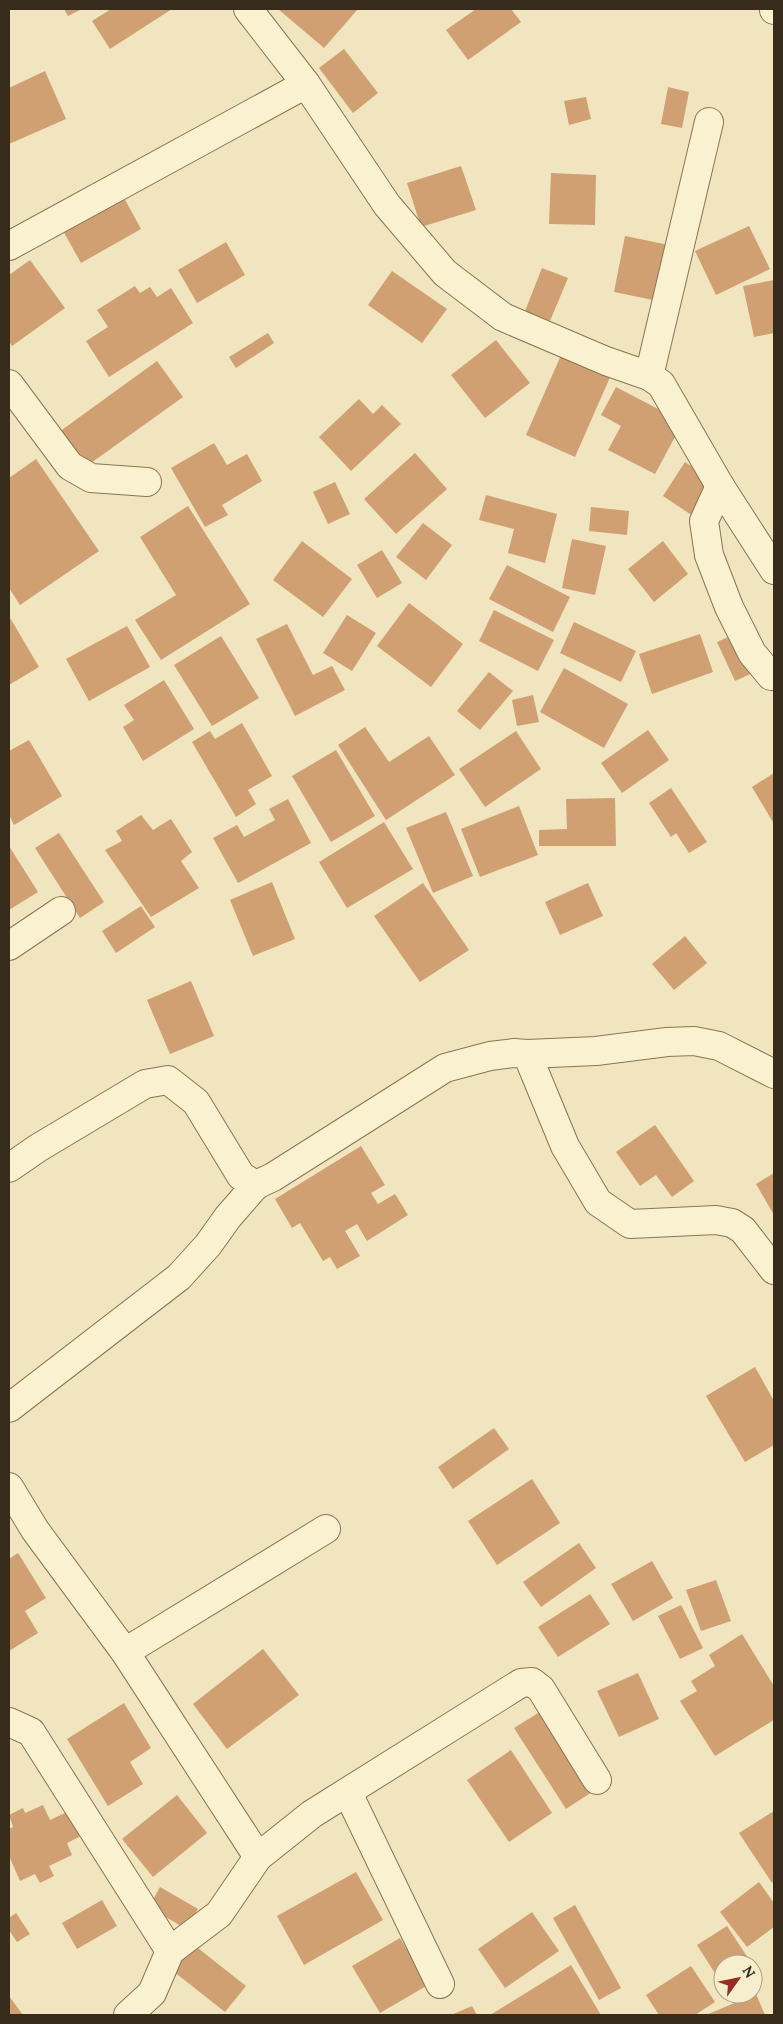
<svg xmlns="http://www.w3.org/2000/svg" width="783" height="2024" font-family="Lora,serif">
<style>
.building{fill:#d0a072}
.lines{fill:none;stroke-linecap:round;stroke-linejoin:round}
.minor-casing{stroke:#887556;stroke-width:30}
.minor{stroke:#faf1d1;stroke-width:28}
</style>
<rect width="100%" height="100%" fill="#f0e5be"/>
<g class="building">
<path d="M64,9H82L68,16Z"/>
<path d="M111,9H172L110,49L92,21Z"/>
<path d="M278,9H358L324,48Z"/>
<path d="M476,9H511L521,22L468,60L446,30Z"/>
<path d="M344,49L378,93L353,113L319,68Z"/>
<path d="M45,71L66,119L9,144V88Z"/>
<path d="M668,87L689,92L682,128L661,124Z"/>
<path d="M586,97L591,119L569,125L564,101Z"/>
<path d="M461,166L476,210L421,227L407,183Z"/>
<path d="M551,173L596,175L595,225L549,224Z"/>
<path d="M123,196L141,229L81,263L62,229Z"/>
<path d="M749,226L770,269L716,295L695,251Z"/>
<path d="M625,236L669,245L658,301L614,292Z"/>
<path d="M226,242L245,275L197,303L178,270Z"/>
<path d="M30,260L65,308L12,346L9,341V275Z"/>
<path d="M542,268L568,278L550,321L525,311Z"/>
<path d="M392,271L447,309L422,343L368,305Z"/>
<path d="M774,280V333L754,337L743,286Z"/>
<path d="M135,286L140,293L150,287L157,297L171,288L193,323L109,377L86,341L108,327L97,310Z"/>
<path d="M268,333L274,343L236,368L229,357Z"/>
<path d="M496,340L530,383L485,418L451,375Z"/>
<path d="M562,353L611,375L575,457L526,435Z"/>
<path d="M157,361L183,397L84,468L59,432Z"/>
<path d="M616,387L683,422L655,474L608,450L621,426L601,415Z"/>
<path d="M359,399L373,414L382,405L401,424L351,471L319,437Z"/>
<path d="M214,443L227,465L247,454L262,481L222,505L228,515L205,527L171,468Z"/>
<path d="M415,453L447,489L396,534L364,499Z"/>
<path d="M36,459L99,551L20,605L9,588V478Z"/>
<path d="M685,462L718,484L696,518L663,496Z"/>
<path d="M335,482L350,514L328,524L313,492Z"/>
<path d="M486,495L557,514L545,563L508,553L514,529L479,520Z"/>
<path d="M188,506L250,604L161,660L135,620L176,595L140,537Z"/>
<path d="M591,507L629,511L627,535L589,531Z"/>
<path d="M423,523L452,545L426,580L396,557Z"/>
<path d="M572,539L606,546L595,595L562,588Z"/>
<path d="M302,541L352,579L323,617L273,580Z"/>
<path d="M663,541L688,574L654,602L628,569Z"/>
<path d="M382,550L402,583L377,598L357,565Z"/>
<path d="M507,565L570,597L553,632L489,599Z"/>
<path d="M409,603L463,644L431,687L377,646Z"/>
<path d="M494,610L554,640L538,671L479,641Z"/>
<path d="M347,615L376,633L352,671L323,653Z"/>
<path d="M9,616L39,667L9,685Z"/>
<path d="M574,622L636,651L621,682L560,653Z"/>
<path d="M287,624L313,675L332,666L345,690L295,716L256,639Z"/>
<path d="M127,626L150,667L89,701L66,659Z"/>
<path d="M737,633L755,672L735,681L717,642Z"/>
<path d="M700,634L713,672L652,694L639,654Z"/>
<path d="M221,636L259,698L212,726L174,665Z"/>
<path d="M564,668L628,704L604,748L540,712Z"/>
<path d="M489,672L513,691L480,730L457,711Z"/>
<path d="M164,680L194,729L143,761L123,727L134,720L124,705Z"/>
<path d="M533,695L539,722L517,726L512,700Z"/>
<path d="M242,723L272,776L248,790L256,804L236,817L192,742L210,731L215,739Z"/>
<path d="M365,727L389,762L429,736L455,775L386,820L338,745Z"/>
<path d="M648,730L669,760L622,793L601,763Z"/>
<path d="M516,731L541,769L485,807L459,769Z"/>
<path d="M29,740L62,796L14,825L9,815V751Z"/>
<path d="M336,750L375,816L331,842L292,776Z"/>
<path d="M774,773V824L752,787Z"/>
<path d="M671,788L707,842L689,853L676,833L671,837L649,803Z"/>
<path d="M615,798L616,846H539V830L567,829L566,799Z"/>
<path d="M288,799L311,843L238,883L213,838L237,825L244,837L275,820L269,809Z"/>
<path d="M519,806L538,855L480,877L461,829Z"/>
<path d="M446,812L473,876L433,893L406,828Z"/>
<path d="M141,815L153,830L171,819L192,852L181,861L199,888L151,917L105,850L122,841L116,831Z"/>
<path d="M384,822L413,869L347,908L319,862Z"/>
<path d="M59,833L104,902L80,918L35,848Z"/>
<path d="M9,846L38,892L9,910Z"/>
<path d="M272,882L295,939L253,956L230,900Z"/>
<path d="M423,883L469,950L420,982L374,916Z"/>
<path d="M588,883L603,916L560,935L545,902Z"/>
<path d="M141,906L155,927L116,953L102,931Z"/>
<path d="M685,936L707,963L674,990L652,964Z"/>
<path d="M191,981L214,1036L170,1054L147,1000Z"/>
<path d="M655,1125L694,1181L672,1197L656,1175L640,1186L616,1152Z"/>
<path d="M361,1146L385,1185L371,1193L378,1204L395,1194L408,1215L367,1241L357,1224L345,1231L360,1256L337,1269L330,1257L323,1261L300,1223L292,1228L275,1199Z"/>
<path d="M774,1173V1215L756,1184Z"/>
<path d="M755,1367L774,1401V1445L745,1462L706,1396Z"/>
<path d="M494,1428L509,1449L453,1489L438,1467Z"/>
<path d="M532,1479L560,1523L497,1565L468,1521Z"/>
<path d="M579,1543L596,1568L541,1607L523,1582Z"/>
<path d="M18,1553L46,1598L25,1611L38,1633L9,1651V1559Z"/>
<path d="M652,1561L673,1598L633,1621L611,1584Z"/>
<path d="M716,1580L731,1621L701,1631L686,1590Z"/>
<path d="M590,1594L610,1624L558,1657L538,1627Z"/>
<path d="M681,1605L703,1648L680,1659L658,1616Z"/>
<path d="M742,1634L774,1686V1720L715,1756L680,1701L697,1691L691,1681L715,1666L709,1655Z"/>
<path d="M263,1649L299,1695L227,1749L193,1704Z"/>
<path d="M638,1673L659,1719L619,1737L597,1691Z"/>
<path d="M124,1703L151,1748L130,1762L143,1784L108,1806L67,1739Z"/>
<path d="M543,1710L595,1790L566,1809L514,1728Z"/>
<path d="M511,1750L552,1813L509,1842L467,1780Z"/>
<path d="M177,1795L207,1833L153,1877L122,1839Z"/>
<path d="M43,1805L50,1820L69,1811L81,1836L67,1843L72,1855L49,1866L54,1876L40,1883L35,1874L20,1881L9,1856V1829L13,1827L9,1815L23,1808L25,1813Z"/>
<path d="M774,1811V1882L772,1883L739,1833Z"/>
<path d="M356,1872L383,1920L304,1965L277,1916Z"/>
<path d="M759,1882L774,1903V1927L747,1947L720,1912Z"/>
<path d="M160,1887L198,1909L186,1929L149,1907Z"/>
<path d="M102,1900L117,1926L77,1949L62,1923Z"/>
<path d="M575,1905L621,1988L599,2000L553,1918Z"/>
<path d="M532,1912L559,1951L505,1988L478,1949Z"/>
<path d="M16,1913L30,1934L17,1942L9,1930V1918Z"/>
<path d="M727,1926L748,1958L739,1964H723V1974L718,1978L697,1945Z"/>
<path d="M400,1938L428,1985L380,2013L352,1966Z"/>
<path d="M194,1945L246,1986L225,2012L173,1971Z"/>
<path d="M571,1965L601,2015H490Z"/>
<path d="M691,1966L715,2002L695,2015H659L646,1995Z"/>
<path d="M756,1994L765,2015H706Z"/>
<path d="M9,1996L23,2015H9Z"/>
<path d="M472,2006L477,2015H451Z"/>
</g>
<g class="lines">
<g class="minor-casing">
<g id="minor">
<path d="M248,9L306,84L387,205L445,273L503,317L606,361L649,376L661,384L720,486L774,570"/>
<path d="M774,9V10"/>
<path d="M9,246L306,84"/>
<path d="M649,376L709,122"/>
<path d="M9,384L70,466L91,478L147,482"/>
<path d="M720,486L704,521L709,555L729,607L752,653L771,676H774"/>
<path d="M9,946L61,911"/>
<path d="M527,1054L596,1051L667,1042L694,1041L719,1046L774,1074"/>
<path d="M9,1168L38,1148L145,1084L168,1080L196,1102L241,1176L256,1185L273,1177L445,1068L490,1056L514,1053L527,1054L565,1146L598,1202L630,1224L716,1220L732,1223L743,1230L774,1270"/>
<path d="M9,1408L179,1277L208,1245L228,1217L256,1185"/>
<path d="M9,1487L35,1530L125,1652L258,1857"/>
<path d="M125,1652L326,1529"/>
<path d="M9,1722L31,1732L170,1951"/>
<path d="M348,1793L440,1984"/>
<path d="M128,2015L152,1993L170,1951L219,1914L258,1857L312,1814L521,1683L532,1682L541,1689L597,1780"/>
</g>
</g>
<use href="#minor" class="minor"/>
</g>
<rect width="783" height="2024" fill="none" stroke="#372b1b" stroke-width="20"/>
<g transform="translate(738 1979) rotate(57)"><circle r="24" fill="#f7eecd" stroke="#aaa086"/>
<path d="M0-4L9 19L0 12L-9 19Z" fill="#9a2c23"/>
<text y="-8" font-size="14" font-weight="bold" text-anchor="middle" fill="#372b1b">N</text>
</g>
</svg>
